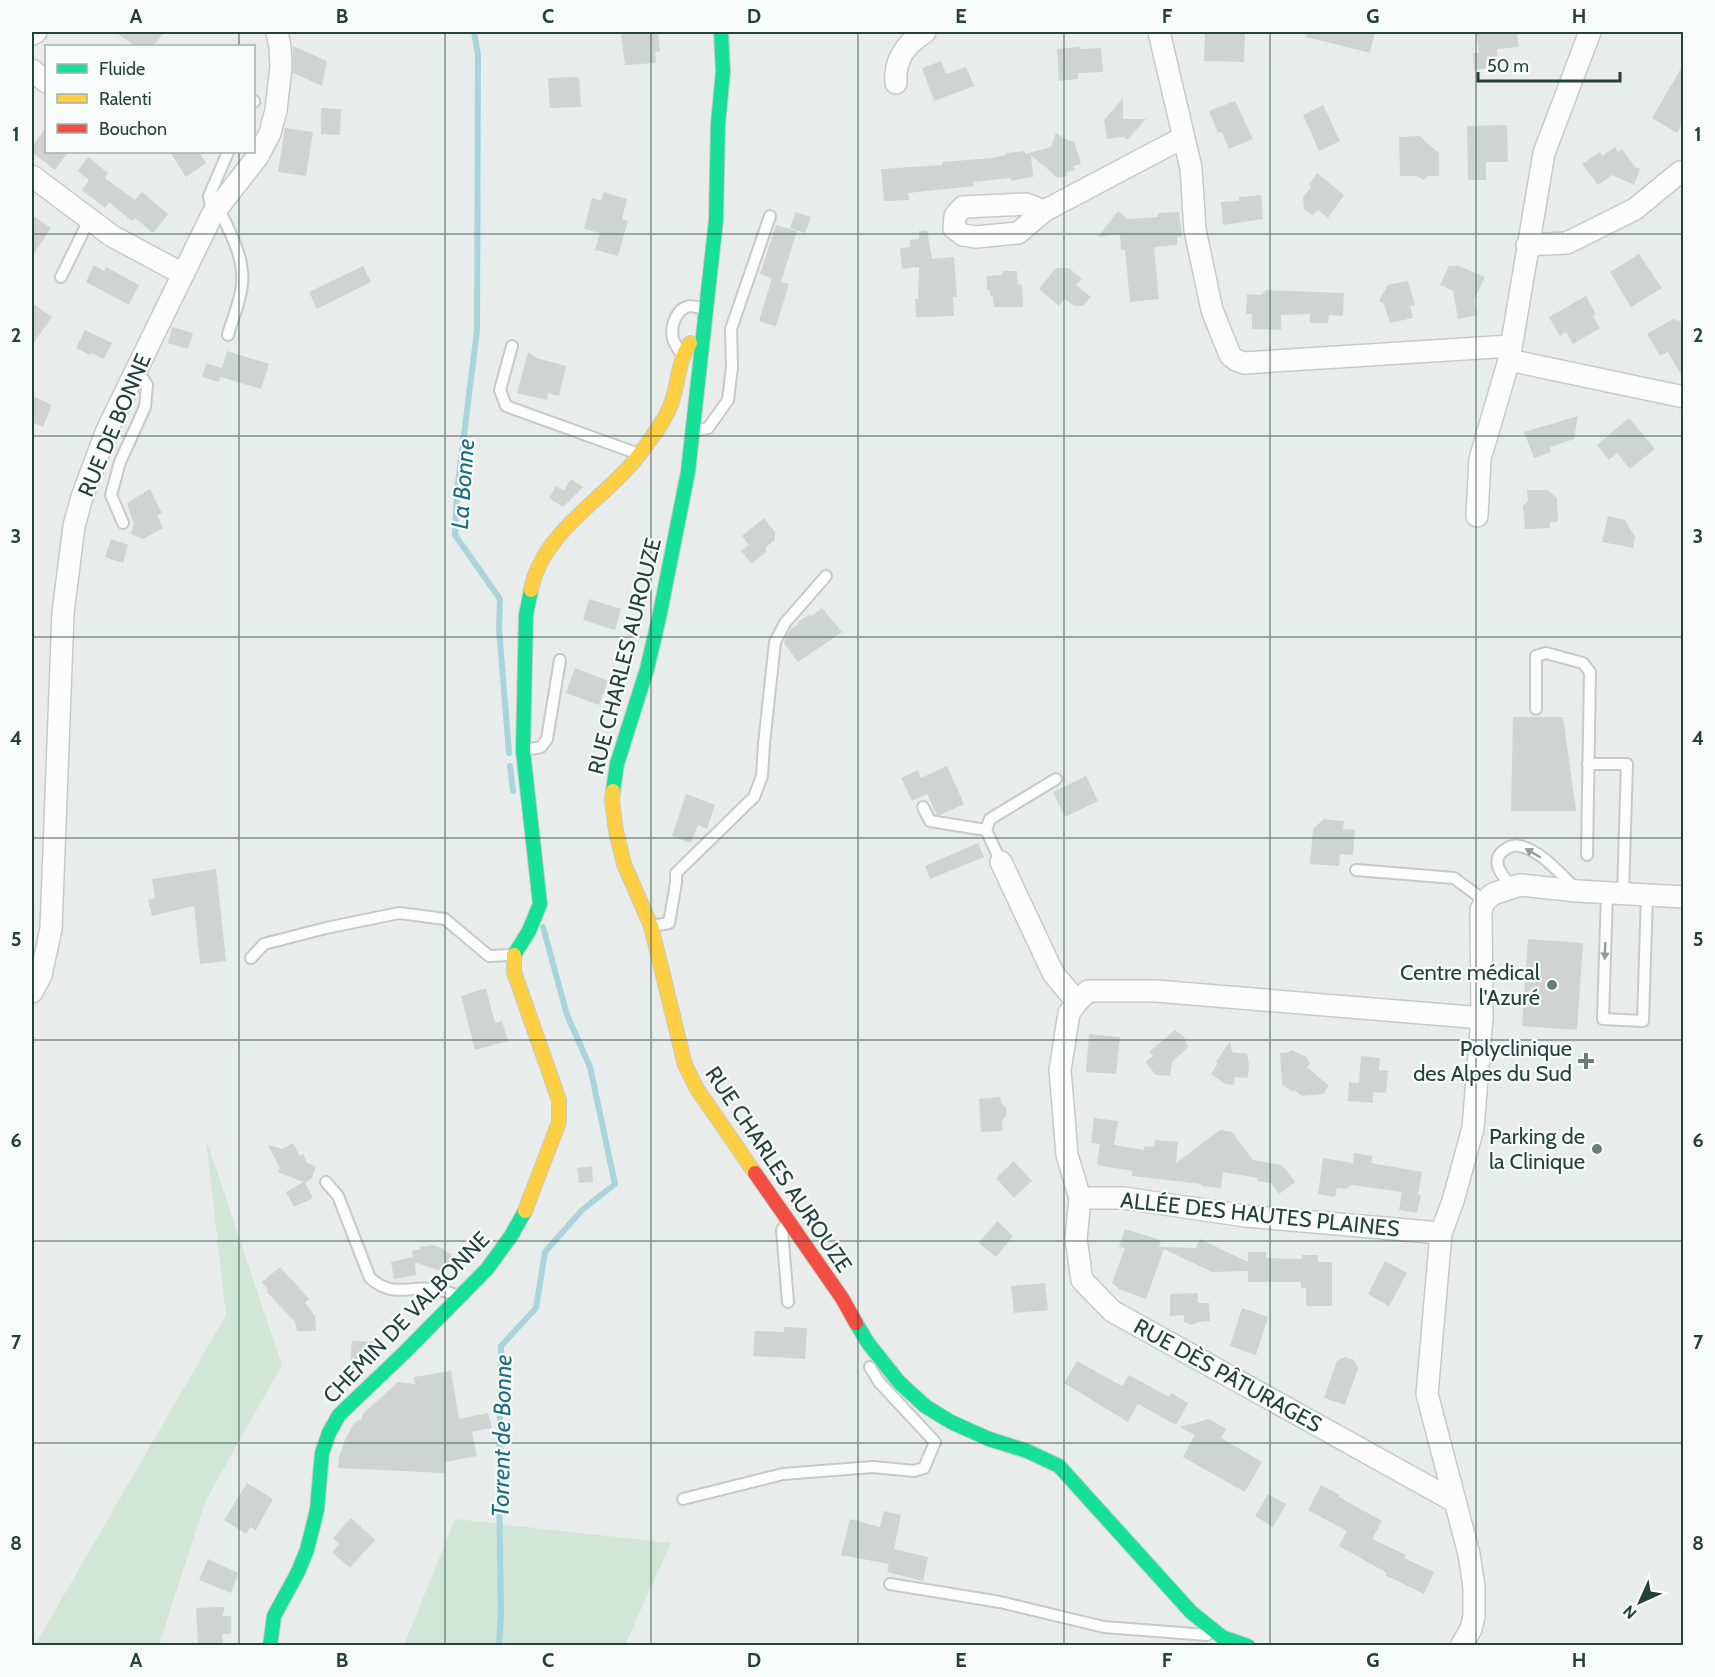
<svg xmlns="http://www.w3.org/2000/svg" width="1715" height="1677" font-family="Cabin,sans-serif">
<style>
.green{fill:#d1e6d8}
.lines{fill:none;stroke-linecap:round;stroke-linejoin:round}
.stream{stroke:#a9d4db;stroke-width:6}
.building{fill:#cfd4d2}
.lane-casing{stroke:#c5cac8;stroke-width:14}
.street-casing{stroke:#c5cac8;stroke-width:24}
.fast-casing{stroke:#c3cbc8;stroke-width:16}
.slow-casing{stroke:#c3cbc8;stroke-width:16}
.jam-casing{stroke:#c3cbc8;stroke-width:16}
.lane{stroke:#fcfcfc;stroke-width:10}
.street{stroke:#fcfcfc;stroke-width:21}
.fast{stroke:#16e098;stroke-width:14}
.slow{stroke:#ffcf43;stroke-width:14}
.jam{stroke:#f24e42;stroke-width:14}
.oneway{fill:#909f9b}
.grid{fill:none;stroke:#24423a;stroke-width:1.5;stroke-opacity:0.55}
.poi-dot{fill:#697e78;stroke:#f7fbf9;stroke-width:2}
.labels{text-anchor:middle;stroke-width:4.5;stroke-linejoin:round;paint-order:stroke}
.street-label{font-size:22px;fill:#24423a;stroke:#f7fbf9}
.poi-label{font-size:22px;fill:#24423a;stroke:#f7fbf9;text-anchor:end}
.water-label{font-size:24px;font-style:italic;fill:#1c6f80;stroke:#f7fbf9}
.neatline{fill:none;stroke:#24423a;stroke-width:2}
.grid-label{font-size:20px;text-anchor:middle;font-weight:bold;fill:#24423a}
</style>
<rect width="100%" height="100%" fill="#e8edeb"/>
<g class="green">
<path d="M206,1139L282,1365L205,1502L159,1645H35L226,1315Z"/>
<path d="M455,1519L671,1543L625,1645H404Z"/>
</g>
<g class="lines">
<g class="stream">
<path d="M474,32L478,55L477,331L457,491L455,535L500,599L499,629L509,753"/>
<path d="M510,766L513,791"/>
<path d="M499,1646L501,1614L499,1488L501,1346L536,1308L545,1252L582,1210L615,1184L590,1067L567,1015L543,927"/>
</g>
</g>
<g class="building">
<path d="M115,32H164L153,46H135Z"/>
<path d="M621,32H658L660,51L655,52L656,63L625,65Z"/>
<path d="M1205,32H1245L1244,62L1204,61Z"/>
<path d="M1306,32H1375L1370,53L1306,37Z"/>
<path d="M1476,32H1517L1519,47L1497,49L1498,67L1474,70L1473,53H1479Z"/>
<path d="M293,46L327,61L322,86L293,73Z"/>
<path d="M1080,47V49L1101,48L1103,72L1078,73V79L1059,81L1057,49Z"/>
<path d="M941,61L946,74L966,67L974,86L934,101L922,68Z"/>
<path d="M1683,65V122L1677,133L1652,118Z"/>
<path d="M579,77L581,107L550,108L548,78Z"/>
<path d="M1123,98V119H1146L1127,140L1124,137L1107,139L1104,120Z"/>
<path d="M1235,101L1253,139L1229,149L1222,132L1218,133L1209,111Z"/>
<path d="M1323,105L1340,141L1319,151L1303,115Z"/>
<path d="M321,108L341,109L340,135L321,134Z"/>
<path d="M1507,125L1508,162H1486V180H1468L1467,126Z"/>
<path d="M46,127V152H68L55,170L32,152V147Z"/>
<path d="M285,128L313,132L306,176L278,172Z"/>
<path d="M1056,133L1069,141H1074L1081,164L1073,166L1075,170L1067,172L1066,176L1058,178L1031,155L1033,177L1011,181L1010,178L973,182L974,186L908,193L909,200L884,201L881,169L942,165V162L992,158L1006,155V153L1025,151V154L1051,147Z"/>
<path d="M1419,136L1439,153V176H1427L1424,180L1417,176H1400L1399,137Z"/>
<path d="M1615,147L1618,152L1622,149L1635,167L1640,169L1634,185L1612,175L1598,185L1582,164L1600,152L1602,156Z"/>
<path d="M170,152H199L206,163L186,177Z"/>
<path d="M88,157L108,173L105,178L135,200L142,192L168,214L153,233L135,218L132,221L109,202L105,208L82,190L89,180L78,171Z"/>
<path d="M1317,173L1344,195L1328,218L1318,210L1312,215L1304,209L1303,198L1311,187L1309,185Z"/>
<path d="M604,192L627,199L622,219L628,221L618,256L595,250L600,233L584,229L592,198L601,201Z"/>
<path d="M1261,195L1263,219L1223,225L1221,202L1239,201V197Z"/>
<path d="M1118,211L1127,219L1158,217V213L1179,212L1182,236L1177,237V245L1154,247L1159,299L1130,302L1125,250H1121L1120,234L1098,237Z"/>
<path d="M796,212L811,217L805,233L790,228Z"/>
<path d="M32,215L51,228L32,257Z"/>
<path d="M776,225L797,231L781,282L789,284L776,326L759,321L772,278L760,274Z"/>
<path d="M927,230L932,259L954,257L957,297H953L954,316L916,317L915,299H918L919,267L902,269L900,248L910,247V240L919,239V231Z"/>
<path d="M1639,254L1662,288L1631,307L1610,272Z"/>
<path d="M94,265L104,271L106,267L139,285L129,305L86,282Z"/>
<path d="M363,266L371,282L317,309L309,292Z"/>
<path d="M1449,266H1459L1485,277L1474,300L1477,315L1458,319L1453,291L1440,285Z"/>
<path d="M1056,268H1069L1082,279L1076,285L1091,297L1083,306H1074L1065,299L1059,306L1039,289Z"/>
<path d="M1004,271H1017L1018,285L1022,284L1023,307H994L993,296H990V290H987V276L1001,275Z"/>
<path d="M1408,281L1415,305L1410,306L1413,318L1390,323L1384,304L1379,301L1388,285Z"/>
<path d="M1266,290L1344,293L1343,316L1329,315L1328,323H1310V314L1281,315V330L1252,329V314H1246L1247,294L1261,295Z"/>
<path d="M1586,296L1596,315L1593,316L1600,328L1573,344L1566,332L1560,336L1549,317Z"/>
<path d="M32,303L52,317L32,345Z"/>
<path d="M1673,319L1683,322V378L1668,352L1660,356L1647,334Z"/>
<path d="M172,327L193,333L188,349L168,343Z"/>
<path d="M85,330L112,343L104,359L91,353L90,355L76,348Z"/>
<path d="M227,351L269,364L261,389L220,377L219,382L202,377L206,363L222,368Z"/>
<path d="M528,352L536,358L566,366L559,396L548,393L547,400L517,393Z"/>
<path d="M32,396L52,405L43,427L32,422Z"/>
<path d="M1578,416L1574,439L1550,447L1551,452L1534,458L1524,432Z"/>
<path d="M1629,418L1655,449L1630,469L1617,453L1609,460L1597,445Z"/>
<path d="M571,479L583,487L563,507L549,498L556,486L564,491Z"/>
<path d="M150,489L162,513L157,515L163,528L143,539L131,534L134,524L127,503Z"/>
<path d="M1527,490H1547L1557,498L1558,522H1550V528L1525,529L1523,506L1528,501Z"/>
<path d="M1608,516L1625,520L1635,537L1633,548L1602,542Z"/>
<path d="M764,518L775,532V540L766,547V552L752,564L741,551L749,545L742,536Z"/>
<path d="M111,539L128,545L123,563L105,557Z"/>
<path d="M589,599L621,609L615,630L583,620Z"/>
<path d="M822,608L842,632L798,662L784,643L785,640L790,630L798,624V622L810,614L812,616Z"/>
<path d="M575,668L608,681L599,705L566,693Z"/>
<path d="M1513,717H1563L1576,811H1511Z"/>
<path d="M947,766L964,804L940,815H937L927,794L912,801L901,778L918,770L921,778Z"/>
<path d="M1086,776L1098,801L1065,817L1053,792Z"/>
<path d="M686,794L715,805L707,829L698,825L691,843L672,836Z"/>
<path d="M1324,819L1344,821L1343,829L1355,830L1353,855L1340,854L1339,866L1310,864L1313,829Z"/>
<path d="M978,843L984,857L930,879L925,866Z"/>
<path d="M216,869L226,961L200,964L194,906L152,916L148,900L155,898L152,879Z"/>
<path d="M1528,939L1583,943L1577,1030L1522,1026Z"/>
<path d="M486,988L495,1023L502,1021L508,1041L475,1050L461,996Z"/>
<path d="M1175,1030L1184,1037L1188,1047L1172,1062L1170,1076L1156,1075L1145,1062L1153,1056L1149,1052Z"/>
<path d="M1089,1034L1120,1037L1116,1074L1086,1072Z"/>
<path d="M1230,1041L1232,1052L1247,1054L1249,1065L1248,1078L1235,1077L1234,1085L1225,1084L1211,1074L1218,1063L1216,1062Z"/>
<path d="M1291,1050L1305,1056L1310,1063L1307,1067L1329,1086L1323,1094L1302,1096L1294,1090L1292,1092L1282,1084L1280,1053L1289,1052Z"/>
<path d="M1361,1056L1380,1058L1379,1070L1388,1071L1386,1093L1373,1092V1103L1348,1101L1349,1082L1359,1083Z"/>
<path d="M1000,1097L1001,1103L1006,1107V1116L1002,1121L1003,1131L981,1132L979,1099Z"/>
<path d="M1094,1118L1118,1121L1114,1145L1144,1150V1146L1154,1147L1155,1140L1178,1142L1176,1163L1220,1130L1232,1132L1253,1160L1282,1165L1295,1182L1279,1194L1271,1183L1257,1181L1258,1178L1223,1172L1221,1188L1201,1186V1184L1132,1176V1171L1097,1165L1100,1144L1091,1143Z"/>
<path d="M293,1143L300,1156L303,1154L307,1163L316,1166L312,1178L305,1183L313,1198L294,1207L286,1192L303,1182L278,1172L280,1168L268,1145L282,1149Z"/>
<path d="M1354,1153L1373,1156L1371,1163L1422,1172L1418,1194L1421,1195L1417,1213L1399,1210L1402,1192L1352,1185L1346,1189L1337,1188L1335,1197L1318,1194L1323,1158L1353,1163Z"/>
<path d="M1014,1161L1032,1181L1014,1198L996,1178Z"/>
<path d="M592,1166L593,1182L579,1183L577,1168Z"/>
<path d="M997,1221L1013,1236L996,1257L979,1243Z"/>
<path d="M1125,1229L1161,1240L1159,1247L1196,1248L1200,1239L1248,1262V1252H1266V1258L1302,1259V1255H1318V1262H1332V1306H1306V1288H1301V1282H1248V1271L1212,1272L1164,1249L1146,1299L1119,1289L1112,1283L1125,1248L1119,1247Z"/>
<path d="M432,1245L444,1249V1251L452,1254L445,1273L415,1262L416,1275L394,1279L391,1262L413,1257L412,1251L421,1249L420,1247Z"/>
<path d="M1385,1261L1407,1273L1389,1306L1368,1294Z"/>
<path d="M280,1267L309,1299L305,1303L315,1316L316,1331H297L295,1322L267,1292L268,1290L262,1282Z"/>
<path d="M1045,1283L1048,1310L1014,1313L1011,1286Z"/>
<path d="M1198,1293V1303H1209L1210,1321L1199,1322L1191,1325L1184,1322V1315L1170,1316V1294Z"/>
<path d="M1242,1308L1268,1317L1256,1355L1230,1346Z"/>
<path d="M784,1327L807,1328L805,1359L753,1356L755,1331L784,1332Z"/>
<path d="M352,1341L382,1342L381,1350L349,1380Z"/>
<path d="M1345,1357L1354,1360L1358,1368L1345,1405L1324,1398L1337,1361Z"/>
<path d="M1077,1361L1122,1386L1129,1375L1169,1397L1171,1393L1188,1403L1176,1425L1138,1404L1128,1422L1064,1383Z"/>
<path d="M451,1371L459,1419L488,1413L492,1428L472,1432L477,1456L445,1462L444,1473L338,1468L339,1457L345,1440L353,1425L358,1420L361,1421L362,1416L365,1412L398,1382L415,1384L414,1377Z"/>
<path d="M1209,1419L1226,1429L1221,1438L1262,1462L1245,1492L1183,1457L1195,1435L1180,1427Z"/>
<path d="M247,1483L273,1499L256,1530L250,1527L246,1534L224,1520Z"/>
<path d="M1321,1485L1340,1495L1339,1497L1382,1521L1372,1539L1406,1555L1404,1558L1434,1572L1424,1594L1385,1575L1387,1573L1339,1546L1347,1531L1308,1510Z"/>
<path d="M1268,1494L1286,1504L1273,1527L1255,1516Z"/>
<path d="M884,1511L901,1515L894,1549L928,1557L923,1581L887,1572L889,1564L841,1555L850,1519L880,1527Z"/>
<path d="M351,1518L375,1540L350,1568L332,1552L339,1544L333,1538Z"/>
<path d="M208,1559L238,1573L231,1593L199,1580Z"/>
<path d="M225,1607L222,1616H231V1634H222L223,1643L198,1644L196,1608Z"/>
</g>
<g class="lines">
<g class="lane-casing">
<g id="lane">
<path d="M254,102V101"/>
<path d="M218,207C229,230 245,258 242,284C241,301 232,319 228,335"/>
<path d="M212,215L209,196L228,152"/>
<path d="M61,277L89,220"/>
<path d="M512,346L500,390L506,406L636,453"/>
<path d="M680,352C678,348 674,343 673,339C670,327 676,308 690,306C694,306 700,308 705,309"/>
<path d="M694,431L708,428L728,400L732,367L731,329L770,216"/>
<path d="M123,523L111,495L120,462L145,407L147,385L137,370"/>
<path d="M1536,709V656L1546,653L1583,663L1590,672L1587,855"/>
<path d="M526,750L541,747L547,739L560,660"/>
<path d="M1588,764H1627L1623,893"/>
<path d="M923,807L930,821L986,830"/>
<path d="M1001,862L986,830L990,819L1056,779"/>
<path d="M1356,870L1454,878L1485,901"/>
<path d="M1513,886C1502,877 1488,859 1506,849C1509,846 1515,845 1519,846C1539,849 1561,874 1575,888"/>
<path d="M1607,893L1603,1019L1643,1021L1647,895"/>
<path d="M652,926L669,923L676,883V873L754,797L762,776L764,744L775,642L785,623L826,576"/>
<path d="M251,958L264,944L326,928L399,913L445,919L489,956L511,955"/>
<path d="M326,1182L338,1196L370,1278C393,1298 407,1286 433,1289C441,1289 449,1293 456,1295"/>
<path d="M785,1226L782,1230L788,1302"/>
<path d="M683,1499L783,1474L873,1467L914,1471L924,1468L935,1442L879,1382L870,1367"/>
<path d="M890,1584L1000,1602L1104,1627L1207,1635"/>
</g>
</g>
<g class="street-casing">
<g id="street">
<path d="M1159,32L1191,168L1195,230L1212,310L1230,355L1236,360L1244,363L1511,346"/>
<path d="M32,34L36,32"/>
<path d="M32,70L46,82"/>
<path d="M896,83C894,59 906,44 925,32"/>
<path d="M32,176L112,236L183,274"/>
<path d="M1044,211L1018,233L976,237L963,235L954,228L955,216L963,207L1026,204L1044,211L1182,138"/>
<path d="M1527,245L1567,243L1635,209L1680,172"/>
<path d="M1509,360L1684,397"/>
<path d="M1477,516L1480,459L1509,360L1544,153L1590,32"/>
<path d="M1001,862L1053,973L1077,1002"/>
<path d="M32,992L41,975L51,929L63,613L74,526L82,497L107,430L212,215L258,156L270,133L276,110L281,67L280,47L277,32"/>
<path d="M1080,1198H1123L1246,1216L1441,1233"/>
<path d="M1454,1501L1112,1311L1082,1280L1076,1239L1080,1198L1067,1155L1064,1118L1060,1070L1069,1013L1077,1002L1088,991H1156L1482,1018"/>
<path d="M1461,1646L1471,1629L1474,1616V1587L1469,1554L1427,1394L1441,1233L1453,1201L1473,1128L1482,1018L1481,910L1485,901L1493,894L1520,885L1577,891L1684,897"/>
</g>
</g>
<g class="fast-casing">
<g id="fast">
<path d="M613,791L617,764L647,669L659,618L688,472L716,220L718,124L723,72L721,32"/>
<path d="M514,955L529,931L540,904L523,751L526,615L531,590"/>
<path d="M856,1323L868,1343L899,1382L925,1406L951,1422L989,1439L1027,1451L1059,1466L1191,1612L1222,1637L1248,1646"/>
<path d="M270,1646L274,1616L298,1572L307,1550L317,1510L322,1453L329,1433L339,1415L404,1353L487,1269L511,1236L525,1211"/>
</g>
</g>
<g class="slow-casing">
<g id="slow">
<path d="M531,590C543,529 607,499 642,451C652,437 665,421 671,404C679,383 677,363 690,343"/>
<path d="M613,791L612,800L616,831L624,864L651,926L685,1065L697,1089L755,1173"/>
<path d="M514,955V972L559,1100V1122L525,1211"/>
</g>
</g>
<g class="jam-casing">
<path id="jam" d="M755,1173L842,1298L856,1323"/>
</g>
<use href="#lane" class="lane"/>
<use href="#street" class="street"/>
<use href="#fast" class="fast"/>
<use href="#slow" class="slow"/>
<use href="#jam" class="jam"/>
</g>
<defs><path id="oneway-solid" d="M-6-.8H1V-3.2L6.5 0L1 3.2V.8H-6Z" transform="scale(1.5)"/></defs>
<g class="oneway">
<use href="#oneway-solid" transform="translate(1533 853) rotate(-150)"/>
<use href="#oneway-solid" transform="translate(1605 951) rotate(92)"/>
</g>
<path class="grid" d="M239,32V46M445,32V1646M651,32V1646M858,32V1646M1064,32V1646M1270,32V1646M1476,32V1646M239,152V1646M32,234H1684M32,436H1684M32,637H1684M32,838H1684M32,1040H1684M32,1241H1684M32,1443H1684"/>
<g class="poi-dot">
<circle cx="1552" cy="985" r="6"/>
<path d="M1583 1052h6v6h6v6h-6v6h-6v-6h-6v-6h6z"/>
<circle cx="1597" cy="1149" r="6"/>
</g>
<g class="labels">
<g class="street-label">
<text transform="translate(114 425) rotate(-67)" y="8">RUE DE BONNE</text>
<text transform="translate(624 656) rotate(-76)" y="8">RUE CHARLES AUROUZE</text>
<text transform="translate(779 1169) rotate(56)" y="8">RUE CHARLES AUROUZE</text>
<text transform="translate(1260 1214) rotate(6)" y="8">ALLÉE DES HAUTES PLAINES</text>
<text transform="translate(406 1317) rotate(-46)" y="8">CHEMIN DE VALBONNE</text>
<text transform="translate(1228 1375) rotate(29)" y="8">RUE DÈS PÂTURAGES</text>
</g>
<g class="poi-label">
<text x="1540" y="980">Centre médical<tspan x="1540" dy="25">l'Azuré</tspan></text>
<text x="1572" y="1056">Polyclinique<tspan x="1572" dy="25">des Alpes du Sud</tspan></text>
<text x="1585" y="1144">Parking de<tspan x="1585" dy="25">la Clinique</tspan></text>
</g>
<g class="water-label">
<text transform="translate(463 484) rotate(-86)" y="8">La Bonne</text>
<text transform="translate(502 1436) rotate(-89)" y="8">Torrent de Bonne</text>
</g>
</g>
<rect width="1715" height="1677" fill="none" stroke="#f7fbf9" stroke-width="66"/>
<rect x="45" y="45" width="210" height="108" fill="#f7fbf9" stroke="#a3b1ad" stroke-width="1.5"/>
<rect x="57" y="64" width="30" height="9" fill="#16e098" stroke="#a3b1ad" stroke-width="1.5"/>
<text x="99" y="75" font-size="18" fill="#24423a">Fluide</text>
<rect x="57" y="94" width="30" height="9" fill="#ffcf43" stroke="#a3b1ad" stroke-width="1.5"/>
<text x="99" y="105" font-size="18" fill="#24423a">Ralenti</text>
<rect x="57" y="124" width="30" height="9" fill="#f24e42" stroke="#a3b1ad" stroke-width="1.5"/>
<text x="99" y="135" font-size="18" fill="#24423a">Bouchon</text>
<g transform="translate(1640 1602) rotate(225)" stroke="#f7fbf9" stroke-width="4.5" paint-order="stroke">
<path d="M0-4.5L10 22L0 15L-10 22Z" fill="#24423a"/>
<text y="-9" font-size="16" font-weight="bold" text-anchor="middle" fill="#24423a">N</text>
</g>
<path d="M1478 72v9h142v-9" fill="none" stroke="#24423a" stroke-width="3"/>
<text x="1487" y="72" font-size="18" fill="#24423a" stroke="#f7fbf9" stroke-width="4.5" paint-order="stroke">50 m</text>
<rect x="33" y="33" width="1649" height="1611" class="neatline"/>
<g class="grid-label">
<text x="136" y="23">A</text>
<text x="342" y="23">B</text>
<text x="548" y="23">C</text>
<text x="754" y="23">D</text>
<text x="961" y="23">E</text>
<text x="1167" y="23">F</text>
<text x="1373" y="23">G</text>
<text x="1579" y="23">H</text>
<text x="16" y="141">1</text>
<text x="1698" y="141">1</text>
<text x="16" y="342">2</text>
<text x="1698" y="342">2</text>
<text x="16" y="543">3</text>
<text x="1698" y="543">3</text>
<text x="16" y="745">4</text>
<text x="1698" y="745">4</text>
<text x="16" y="946">5</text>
<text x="1698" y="946">5</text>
<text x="16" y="1147">6</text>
<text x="1698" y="1147">6</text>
<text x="16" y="1349">7</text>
<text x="1698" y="1349">7</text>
<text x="16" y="1550">8</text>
<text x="1698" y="1550">8</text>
<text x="136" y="1667">A</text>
<text x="342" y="1667">B</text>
<text x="548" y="1667">C</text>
<text x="754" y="1667">D</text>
<text x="961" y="1667">E</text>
<text x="1167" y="1667">F</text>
<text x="1373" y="1667">G</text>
<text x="1579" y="1667">H</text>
</g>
</svg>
